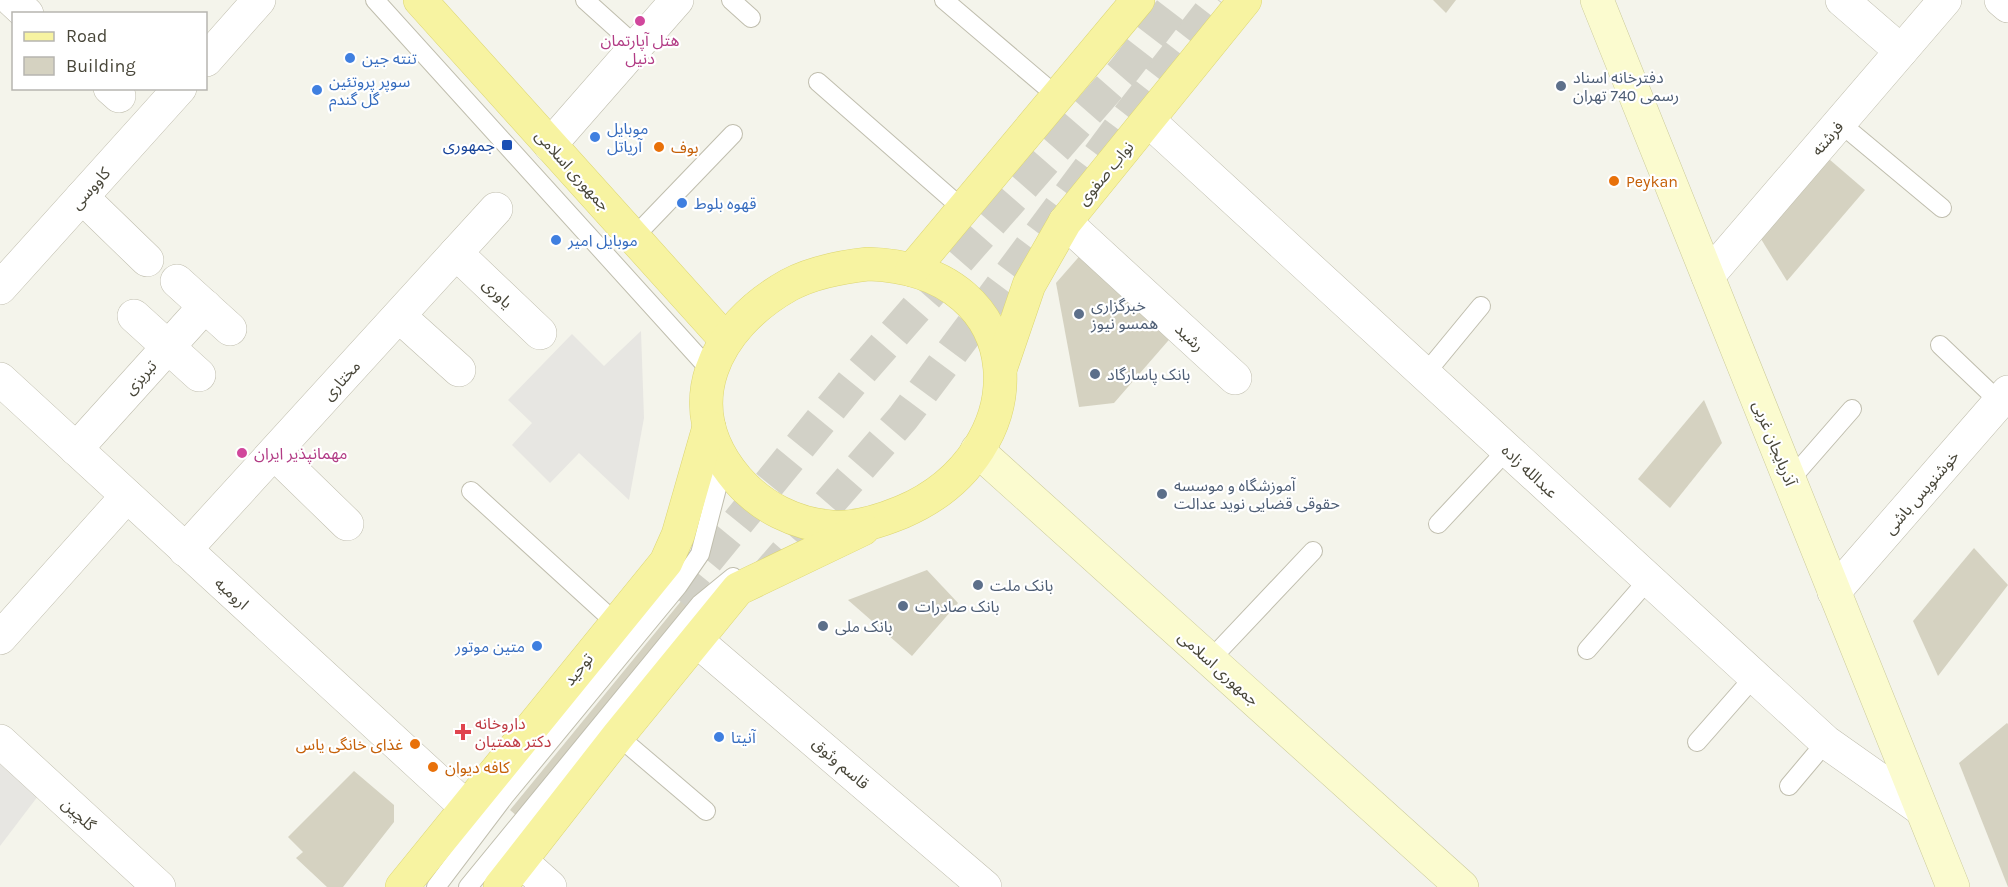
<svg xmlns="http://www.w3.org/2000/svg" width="2008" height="887" font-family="Karla,'Noto Sans Arabic',sans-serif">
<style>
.parking{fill:#e7e6e2}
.building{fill:#d5d2c1}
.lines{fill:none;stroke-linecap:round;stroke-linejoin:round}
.trunk-tunnel{stroke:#d2d1c7;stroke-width:33;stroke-dasharray:33 16;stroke-linecap:butt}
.service-casing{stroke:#c0beae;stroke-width:20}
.minor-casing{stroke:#c0beae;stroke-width:34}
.tertiary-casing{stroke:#c0beae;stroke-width:34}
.secondary-casing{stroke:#cbca9a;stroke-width:34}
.primary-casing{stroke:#dcd672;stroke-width:34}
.service{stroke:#fff;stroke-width:18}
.minor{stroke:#fff;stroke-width:33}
.tertiary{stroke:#fff;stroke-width:33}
.secondary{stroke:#fbfbcf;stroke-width:33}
.primary{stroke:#f7f3a1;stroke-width:33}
.hotel-dot{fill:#d1479c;stroke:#fff;stroke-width:2}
.shop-dot{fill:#3f7fe0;stroke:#fff;stroke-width:2}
.service-dot{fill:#5c6f8a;stroke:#fff;stroke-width:2}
.transit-dot{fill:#1a4fb4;stroke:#fff;stroke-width:2}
.food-dot{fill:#e8710a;stroke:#fff;stroke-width:2}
.health-dot{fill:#e0444e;stroke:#fff;stroke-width:2}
.labels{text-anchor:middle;stroke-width:4.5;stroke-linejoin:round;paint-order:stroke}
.hotel-label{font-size:16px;fill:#b23c85;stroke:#fff}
.shop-label{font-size:16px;fill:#366cbe;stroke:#fff;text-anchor:start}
.service-label{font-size:16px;fill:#4e5e75;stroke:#fff;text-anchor:start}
.street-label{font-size:16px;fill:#484639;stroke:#fff}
.transit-label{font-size:16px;fill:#164399;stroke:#fff;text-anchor:end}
.food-label{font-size:16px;fill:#c56008;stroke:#fff;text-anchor:start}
.health-label{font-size:16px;fill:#be3a42;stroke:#fff;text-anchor:start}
</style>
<rect width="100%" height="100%" fill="#f4f4eb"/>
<g class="parking">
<path d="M641,331L644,418L629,500L579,453L550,483L512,445L532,423L508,400L572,334L604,366Z"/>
<path d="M0,764L38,796L0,846Z"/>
</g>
<g class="building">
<path d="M1433,0H1456L1446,13Z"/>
<path d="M1822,153L1865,190L1787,281L1761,239L1762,224Z"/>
<path d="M1084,251L1174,334L1114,403L1079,407L1056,283Z"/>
<path d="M1704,400L1722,443L1670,508L1638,479Z"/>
<path d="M1974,548L2008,585L1938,676L1913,621Z"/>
<path d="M927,570L958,603L912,656L848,600Z"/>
<path d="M682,600L690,606L518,817L510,810Z"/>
<path d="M2007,723L2008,724V887L1959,763Z"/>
<path d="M354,771L394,805V822L343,887H327L296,858L303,852L288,837Z"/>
</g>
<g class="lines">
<g class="trunk-tunnel">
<path d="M764,578L903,418L1120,127L1219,0"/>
<path d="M676,598L853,381L1125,69L1178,0"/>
</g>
<g class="service-casing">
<g id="service">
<path d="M375,0L711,371"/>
<path d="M585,0L636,46"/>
<path d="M731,0L751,18"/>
<path d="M944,0L1058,97"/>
<path d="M818,82L964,210"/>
<path d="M1840,123L1942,208"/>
<path d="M634,237L733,134"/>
<path d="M1940,345L2004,406"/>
<path d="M1425,374L1481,306"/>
<path d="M1790,480L1852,409"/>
<path d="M471,491L616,623"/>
<path d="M1438,524L1507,450"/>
<path d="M1587,650L1648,580"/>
<path d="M1210,660L1313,551"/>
<path d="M618,736L706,811"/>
<path d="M1697,742L1754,677"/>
<path d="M1789,786L1826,742"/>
<path d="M436,887L504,797L678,586L700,554L724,461"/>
<path d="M468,887L700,604L733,577"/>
</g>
</g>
<g class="minor-casing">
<g id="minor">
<path d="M12,0L27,14"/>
<path d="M1842,0L1901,51"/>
<path d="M2001,0L2008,6"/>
<path d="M206,60L259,0"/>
<path d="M110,88L119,96"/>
<path d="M1149,121L1826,742L1921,809"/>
<path d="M550,145L677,0"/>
<path d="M82,197L147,260"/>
<path d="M1065,222L1235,378"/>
<path d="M456,253L540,333"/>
<path d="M1708,276L1945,0"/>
<path d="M177,281L230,329"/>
<path d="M0,288L180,88"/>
<path d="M134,316L199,375"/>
<path d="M399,316L459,370"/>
<path d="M76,449L205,306"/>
<path d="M274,453L347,524"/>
<path d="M185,550L496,209"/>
<path d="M1834,592L2008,392"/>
<path d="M0,638L127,496"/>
<path d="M696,640L985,887"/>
<path d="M0,741L159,887"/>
</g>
</g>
<g class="tertiary-casing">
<g id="tertiary">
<path d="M0,379L466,807"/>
<path d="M521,861L550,887"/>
</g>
</g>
<g class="secondary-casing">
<g id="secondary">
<path d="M1597,0L1953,887"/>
<path d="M977,450L1462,887"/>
</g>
</g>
<g class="primary-casing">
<g id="primary">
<path d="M420,0L726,340"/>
<path d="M868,264C1036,269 1040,453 902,512C880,521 856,529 832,527C795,524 761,507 737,479C675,406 714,327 789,285C813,272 841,267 868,264Z"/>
<path d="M912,270L1138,0"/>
<path d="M1001,367L1029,285L1065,222L1245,0"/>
<path d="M402,887L666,562L678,535L709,427"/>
<path d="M500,887L618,736L738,589L863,529"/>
</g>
</g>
<use href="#service" class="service"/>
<use href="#minor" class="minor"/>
<use href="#tertiary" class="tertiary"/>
<use href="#secondary" class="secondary"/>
<use href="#primary" class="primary"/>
</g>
<g class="hotel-dot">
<circle cx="640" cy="21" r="6"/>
<circle cx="242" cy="453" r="6"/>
</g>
<g class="shop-dot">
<circle cx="350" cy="58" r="6"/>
<circle cx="317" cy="90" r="6"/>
<circle cx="595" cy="137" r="6"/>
<circle cx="682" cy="203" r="6"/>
<circle cx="556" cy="240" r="6"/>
<circle cx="537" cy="646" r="6"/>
<circle cx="719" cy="737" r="6"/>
</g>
<g class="service-dot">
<circle cx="1561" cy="86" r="6"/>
<circle cx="1079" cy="314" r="6"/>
<circle cx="1095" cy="374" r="6"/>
<circle cx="1162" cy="494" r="6"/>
<circle cx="978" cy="585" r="6"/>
<circle cx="903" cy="606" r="6"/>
<circle cx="823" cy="626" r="6"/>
</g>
<rect class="transit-dot" x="501" y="139" width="12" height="12" rx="3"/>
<g class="food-dot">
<circle cx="659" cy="147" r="6"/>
<circle cx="1614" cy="181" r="6"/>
<circle cx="415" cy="744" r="6"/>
<circle cx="433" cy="767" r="6"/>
</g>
<path class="health-dot" d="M460 723h6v6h6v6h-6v6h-6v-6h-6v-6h6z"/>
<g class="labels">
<g class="hotel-label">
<text x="640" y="46">هتل آپارتمان<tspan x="640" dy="18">دنیل</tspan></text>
<text x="254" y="459" text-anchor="start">مهمانپذیر ایران</text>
</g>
<g class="shop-label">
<text x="362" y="64">تنته جین</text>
<text x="329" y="87">سوپر پروتئین<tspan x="329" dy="18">گل گندم</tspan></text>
<text x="607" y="134">موبایل<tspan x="607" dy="18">آریاتل</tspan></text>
<text x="694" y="209">قهوه بلوط</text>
<text x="568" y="246">موبایل امیر</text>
<text x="525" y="652" text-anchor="end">متین موتور</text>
<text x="731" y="743">آنیتا</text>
</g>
<g class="service-label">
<text x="1573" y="83">دفترخانه اسناد<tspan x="1573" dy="18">رسمی 740 تهران</tspan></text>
<text x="1091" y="311">خبرگزاری<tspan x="1091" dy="18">همسو نیوز</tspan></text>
<text x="1107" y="380">بانک پاسارگاد</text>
<text x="1174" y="491">آموزشگاه و موسسه<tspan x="1174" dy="18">حقوقی قضایی نوید عدالت</tspan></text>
<text x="990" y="591">بانک ملت</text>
<text x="915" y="612">بانک صادرات</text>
<text x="835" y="632">بانک ملی</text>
</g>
<g class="street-label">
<text transform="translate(1827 138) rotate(-49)" y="6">فرشته</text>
<text transform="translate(573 170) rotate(48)" y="6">جمهوری اسلامی</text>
<text transform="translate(1105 173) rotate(-50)" y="6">نواب صفوی</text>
<text transform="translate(90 188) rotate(-48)" y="6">کاووسی</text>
<text transform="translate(498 293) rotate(44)" y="6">یاوری</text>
<text transform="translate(1190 337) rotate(43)" y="6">رشید</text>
<text transform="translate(140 377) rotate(-48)" y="6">تبریزی</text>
<text transform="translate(341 380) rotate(-48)" y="6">مختاری</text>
<text transform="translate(1775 443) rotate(68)" y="6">آذربایجان غربی</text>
<text transform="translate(1530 471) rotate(43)" y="6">عبدالله زاده</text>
<text transform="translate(1921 492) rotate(-49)" y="6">خوشنویس باشی</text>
<text transform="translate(232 593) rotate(42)" y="6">ارومیه</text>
<text transform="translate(1219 668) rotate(42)" y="6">جمهوری اسلامی</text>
<text transform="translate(578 669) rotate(-51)" y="6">توحید</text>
<text transform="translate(841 763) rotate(41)" y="6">قاسم وثوق</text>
<text transform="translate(79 814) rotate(43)" y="6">گلچین</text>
</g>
<g class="transit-label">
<text x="495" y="151">جمهوری</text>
</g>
<g class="food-label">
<text x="671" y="153">بوف</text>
<text x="1626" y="187">Peykan</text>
<text x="403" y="750" text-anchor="end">غذای خانگی یاس</text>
<text x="445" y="773">کافه دیوان</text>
</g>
<g class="health-label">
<text x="475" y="729">داروخانه<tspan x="475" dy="18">دکتر همتیان</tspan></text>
</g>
</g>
<rect x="12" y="12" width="195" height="78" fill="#ffffff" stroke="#b6b5b0" stroke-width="1.5"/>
<rect x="24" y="32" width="30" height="9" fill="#f7f3a1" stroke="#b6b5b0" stroke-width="1.5"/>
<text x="66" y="42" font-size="18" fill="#484639">Road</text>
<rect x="24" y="57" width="30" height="18" fill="#d5d2c1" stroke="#b6b5b0" stroke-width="1.5"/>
<text x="66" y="72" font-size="18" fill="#484639">Building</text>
</svg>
